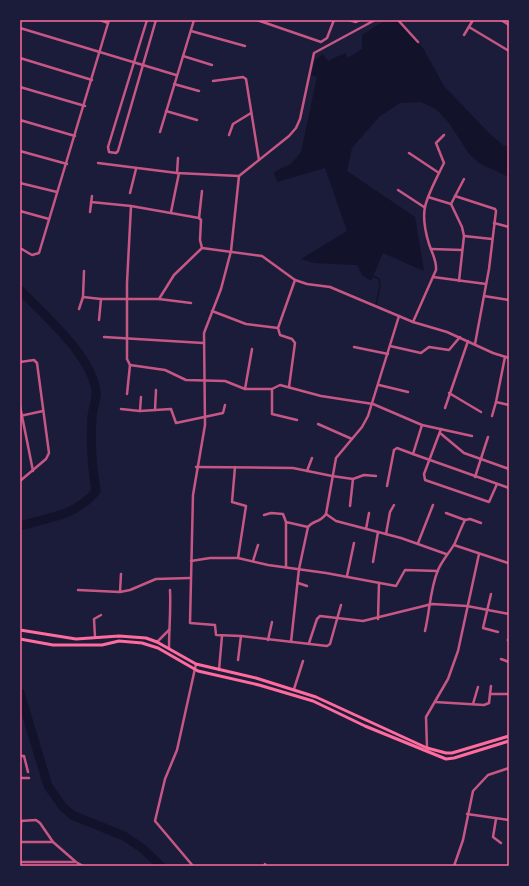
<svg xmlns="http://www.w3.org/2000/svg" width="529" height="886" font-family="Commissioner,sans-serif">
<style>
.water{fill:#12122b}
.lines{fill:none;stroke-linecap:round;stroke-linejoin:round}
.stream{stroke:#12122b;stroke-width:1.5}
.river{stroke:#12122b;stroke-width:9}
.minor{stroke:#c65784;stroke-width:2.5}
.secondary{stroke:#ff6b9d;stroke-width:3}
.neatline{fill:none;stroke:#ff6b9d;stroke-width:1.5}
</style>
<rect width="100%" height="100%" fill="#1b1b3a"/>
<path class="water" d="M386,20H396L423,48L444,86L489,133L503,145L509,147V177L479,163L469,154L449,123L436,109L421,102L400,103L379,117L352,148L347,171L415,217L424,271L383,253L371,281L362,275L357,265L314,263L301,259L347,231L325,168L277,182L274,172L291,164L301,152L317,77L311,75L315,60L323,54L328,61L345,53L348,58L362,49V35Z"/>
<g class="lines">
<path class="stream" d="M373,276L379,279L380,286L376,305"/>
<g class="river">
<path d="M20,290C45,316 91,355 96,391C97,400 92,409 92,418C90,443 92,466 96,491C76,516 49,517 20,526"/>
<path d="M20,693L48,786L63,807L72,815L124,836L142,848L161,866"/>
</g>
<g class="minor">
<path d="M100,20L108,23"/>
<path d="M147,20L108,147L109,152L116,153L118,151L156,20"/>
<path d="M257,20L321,42L327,38L334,20"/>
<path d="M349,20L356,22L360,20"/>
<path d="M398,20L418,42"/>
<path d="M501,20L509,25"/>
<path d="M469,27L509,51"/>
<path d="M20,28L176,75"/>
<path d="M191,31L245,46"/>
<path d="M464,35L473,20"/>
<path d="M183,56L212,65"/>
<path d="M20,58L92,80"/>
<path d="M213,81L243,77L246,79L259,160"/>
<path d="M174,84L199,91"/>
<path d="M20,87L85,106"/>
<path d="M166,111L197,120"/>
<path d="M20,120L75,136"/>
<path d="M160,132L194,20"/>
<path d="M229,135L233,124L251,113"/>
<path d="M20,151L67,164"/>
<path d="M409,153L439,173C425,202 419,211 429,244C432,253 437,261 436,270L413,322"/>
<path d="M98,163L177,173L239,176"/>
<path d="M177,173L178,158"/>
<path d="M439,173L444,163L436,143L444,135"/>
<path d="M20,183L57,192"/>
<path d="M398,190L424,207"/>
<path d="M130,193L136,169"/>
<path d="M455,196L495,209L496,211L489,269L475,344"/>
<path d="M428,197L451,204L464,179"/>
<path d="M91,202L131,206"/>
<path d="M451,204L462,227L464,236L459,281"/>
<path d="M20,211L49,219"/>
<path d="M90,212L92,196"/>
<path d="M171,212L179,173"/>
<path d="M199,218L202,191"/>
<path d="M494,223L509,227"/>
<path d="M464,236L492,239"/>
<path d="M20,248L32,255L39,253L109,20"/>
<path d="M431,249L462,250"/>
<path d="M84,271L83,297L101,299H159L191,303"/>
<path d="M433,277L486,284"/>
<path d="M484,296L509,300"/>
<path d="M159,299L174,275L202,248"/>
<path d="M79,309L83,297"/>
<path d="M212,311L246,324L278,328"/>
<path d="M99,320L101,299"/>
<path d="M104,337L203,343"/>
<path d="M390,346L421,353L429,347L449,350L460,337"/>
<path d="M354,347L388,354"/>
<path d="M505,357L496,402L509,405"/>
<path d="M20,362L34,360L37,363L49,453L46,459L20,481"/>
<path d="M130,365L165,370L186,380L225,381L245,389H272V414L297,420"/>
<path d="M379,385L408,392"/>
<path d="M289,387L295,343L292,339L280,335L278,328L295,280"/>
<path d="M245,389L252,349"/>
<path d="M272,389L280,385L321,396L373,404L422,425L472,436"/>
<path d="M449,393L481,412"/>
<path d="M127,394L130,365L127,359V283L131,206L199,218L201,220L200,240L202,248L262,256L295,280L307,284L330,287L413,322L447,332L493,353L509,358"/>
<path d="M20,406L33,471"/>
<path d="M445,408L468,341"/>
<path d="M121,409L140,411L171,409L176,423L223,413L225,405"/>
<path d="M155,410L156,390"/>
<path d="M140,411L141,397"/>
<path d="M20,416L43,411"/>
<path d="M492,416L496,402"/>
<path d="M318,424L352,439"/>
<path d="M441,429L424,474L425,480L489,502L497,484"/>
<path d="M440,433L464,453L509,469"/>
<path d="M413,454L509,488"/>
<path d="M196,467L293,468L332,476L353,479L364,475L376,476"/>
<path d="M235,467L232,502L246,506L238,558"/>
<path d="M307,471L312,458"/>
<path d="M475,477L488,437"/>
<path d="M387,486L394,450L397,448L413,454L422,425"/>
<path d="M350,506L353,479"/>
<path d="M446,513L465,520"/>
<path d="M326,514L336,521L401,538L446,554"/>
<path d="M264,515L271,513L283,514L286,522"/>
<path d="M366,529L369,513"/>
<path d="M386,534L390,512L394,505"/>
<path d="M418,543L433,505"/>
<path d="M454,545L508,563"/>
<path d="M191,561L210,558H238L268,565L326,573L396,586L405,570L438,571"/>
<path d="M253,561L258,545"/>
<path d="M373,562L378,532"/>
<path d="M286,567V522L308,527"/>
<path d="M347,576L354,543"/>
<path d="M298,583L307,586"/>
<path d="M78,590L120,592L130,590L156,579L190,578"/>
<path d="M120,592L121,574"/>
<path d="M491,594L483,628L498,632"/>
<path d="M341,605L330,644L327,646L241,636L216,635L215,625L190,623L193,495L205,425L204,333L221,289L231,251L239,176L289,136L296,128L300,119L314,53L375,20"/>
<path d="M378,619L379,583"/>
<path d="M425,631C430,610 430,589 438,570C443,559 450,552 455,543C458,536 461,528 465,520L470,519L481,523"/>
<path d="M95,637L94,619L101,615"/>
<path d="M268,640L272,622"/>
<path d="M508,640L509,641"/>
<path d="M157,642L169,630"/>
<path d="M291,642L299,569L308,527C313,520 320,523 326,514L336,458L362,427L368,416L399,316"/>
<path d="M309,643L317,619L320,616L363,621L432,604L467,606L509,614"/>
<path d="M169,649C169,628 171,610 170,590"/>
<path d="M501,659L509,662"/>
<path d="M238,660L241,636"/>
<path d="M219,670L222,636"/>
<path d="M294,689L303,661"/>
<path d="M490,694L491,686"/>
<path d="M435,702L484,705L489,703L490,694H509"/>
<path d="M473,704L478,687"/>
<path d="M427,748L426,717L448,679L458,651L479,554"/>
<path d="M20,756H24L28,772"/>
<path d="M20,778H29"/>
<path d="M467,814L509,820"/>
<path d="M496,819L493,837L501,843"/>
<path d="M20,821L36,820L40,823L53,842L76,862L83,866"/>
<path d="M20,842H53"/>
<path d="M20,862H75"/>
<path d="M20,866L21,821"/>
<path d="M193,866L155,821L165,779L177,750L196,664"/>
<path d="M264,866L265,864"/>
<path d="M454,866L463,840L473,791L488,775L509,768"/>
</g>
<g class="secondary">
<path d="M20,630L76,639L119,636L146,638L157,642L196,664L256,678L316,697L427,748L446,753H452L509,736"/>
<path d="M20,639L53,645H102L119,641L142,643L158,648L198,671L259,685L313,701L365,726L446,759L454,758L509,741"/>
</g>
</g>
<rect width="529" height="886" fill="none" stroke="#1b1b3a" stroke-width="42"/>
<rect x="21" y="21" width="487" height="844" class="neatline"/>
</svg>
